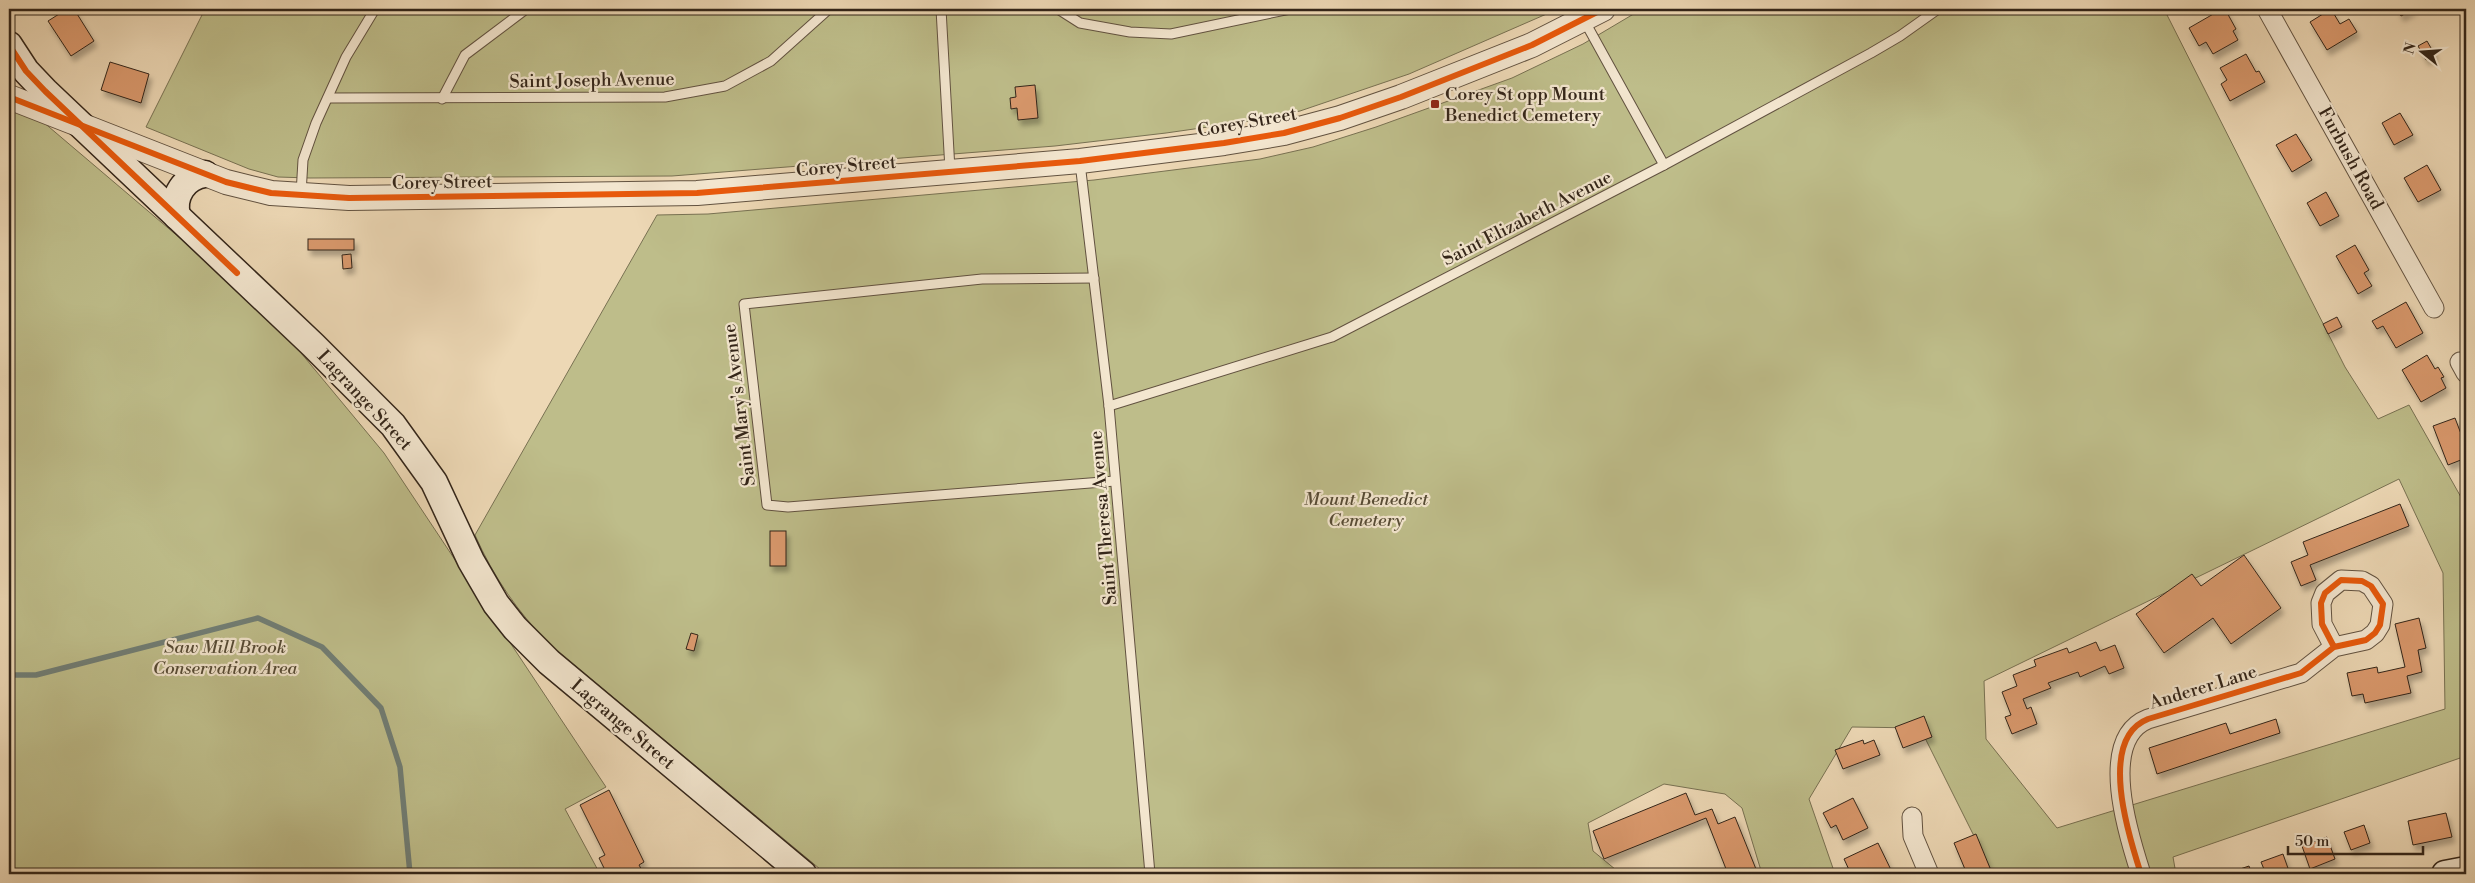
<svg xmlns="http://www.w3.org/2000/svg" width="2475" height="883" font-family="'Libre Bodoni',serif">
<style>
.green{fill:#bebd8a;stroke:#787152;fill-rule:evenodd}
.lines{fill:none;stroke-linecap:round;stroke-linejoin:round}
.stream{stroke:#717e75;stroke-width:5.5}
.building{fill:#da996d;stroke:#332519;filter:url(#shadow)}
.service-casing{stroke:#625240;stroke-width:11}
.minor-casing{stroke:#625240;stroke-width:21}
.tertiary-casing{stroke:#625240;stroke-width:26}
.secondary-casing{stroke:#332519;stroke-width:29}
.service{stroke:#f3e6cf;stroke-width:9}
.minor{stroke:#f3e6cf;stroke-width:19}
.tertiary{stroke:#f3e6cf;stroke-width:24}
.secondary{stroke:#f3e6cf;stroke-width:26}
.cycleway-casing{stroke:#f3e6cf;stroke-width:9}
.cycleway{stroke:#e8590c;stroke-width:6}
.poi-dot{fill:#8f2418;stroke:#f3e6cf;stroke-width:2}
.labels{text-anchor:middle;stroke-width:4.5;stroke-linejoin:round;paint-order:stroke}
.street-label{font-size:18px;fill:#332519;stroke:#f3e6cf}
.poi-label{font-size:18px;fill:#332519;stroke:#f3e6cf;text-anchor:start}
.park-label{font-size:18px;font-style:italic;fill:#564b35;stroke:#f3e6cf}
</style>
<defs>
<filter id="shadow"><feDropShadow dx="3" dy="5.5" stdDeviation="2.5" flood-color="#0004"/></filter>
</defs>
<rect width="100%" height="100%" fill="#edd8b5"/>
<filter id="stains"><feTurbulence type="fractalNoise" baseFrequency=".004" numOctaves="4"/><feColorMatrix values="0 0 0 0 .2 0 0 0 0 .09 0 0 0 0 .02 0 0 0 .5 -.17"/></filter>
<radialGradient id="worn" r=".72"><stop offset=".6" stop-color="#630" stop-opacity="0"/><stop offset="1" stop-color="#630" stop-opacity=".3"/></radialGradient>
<g class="green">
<path d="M205,9H1558L1409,74L1300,111L1250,121L1166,133L1055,146L672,176L310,178L278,177L249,169L146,127Z"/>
<path d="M1642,9H2164L2345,367L2378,419L2409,405L2466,506V756L2173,857L2176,874H1993L1920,728L1852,727L1809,799L1835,874H1762L1742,808L1725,794L1664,784L1588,823L1593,851L1621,874H826L550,645C518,612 494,578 475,535L657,215L708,214L1094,180L1260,159L1313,147L1376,127L1512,78L1583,44ZM2399,479L2443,573L2445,709L2057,828L1986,739L1984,681Z"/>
<path d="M9,93L267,312L384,453L606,787L565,809L600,874H9Z"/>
</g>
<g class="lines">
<path class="stream" d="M9,675H36L258,618L322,647L381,708L400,767L410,874"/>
</g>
<g class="building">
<path d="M67,9H74L94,41L71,56L48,21Z"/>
<path d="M2222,9H2225L2236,29L2233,31L2238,40L2213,54L2206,42L2199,46L2189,28Z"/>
<path d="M2331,9L2340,24L2349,19L2357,32L2327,50L2310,22Z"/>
<path d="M2397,9H2414L2401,16Z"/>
<path d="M2427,41L2435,55L2426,60L2418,46Z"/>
<path d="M2246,54L2256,72L2259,71L2265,82L2230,101L2221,84L2227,80L2220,68Z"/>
<path d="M110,62L149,74L141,103L101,90Z"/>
<path d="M1035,85L1038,118L1018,120L1017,108L1011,109L1010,98L1016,97L1015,87Z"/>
<path d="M2400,113L2413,135L2394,145L2382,123Z"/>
<path d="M2296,134L2312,160L2292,172L2276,145Z"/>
<path d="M2427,165L2441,190L2418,202L2404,178Z"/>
<path d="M2326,192L2339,216L2320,226L2307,203Z"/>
<rect x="308" y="239" width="46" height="11"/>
<path d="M2355,245L2369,270L2364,273L2372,286L2358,294L2336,256Z"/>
<path d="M351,254L352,268L343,269L342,255Z"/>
<path d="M2406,302L2423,333L2396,348L2383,326L2377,329L2372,321Z"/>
<path d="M2337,317L2342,327L2328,334L2323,324Z"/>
<path d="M2427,355L2435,369L2438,367L2444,377L2441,378L2446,388L2421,402L2402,370Z"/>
<path d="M2455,418L2466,447V458L2448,465L2433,426Z"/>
<path d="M2400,504L2409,526L2310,565L2316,580L2301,586L2291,562L2308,555L2303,542Z"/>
<rect x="770" y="531" width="16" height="35"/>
<path d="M2244,555L2281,608L2231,644L2213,618L2164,653L2136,614L2192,574L2201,586Z"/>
<path d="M2419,618L2426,648L2418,650L2422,672L2407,676L2411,693L2365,703L2363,694L2352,696L2347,673L2377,667L2378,673L2405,667L2395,624Z"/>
<path d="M691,633L698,635L694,651L686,649Z"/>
<path d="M2096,642L2100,651L2115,645L2124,668L2109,674L2105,666L2080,677L2078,672L2048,683L2051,688L2023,699L2027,709L2031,707L2037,724L2012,734L2005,717L2011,715L2002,692L2017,686L2013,675L2036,666L2034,660L2067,648L2069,653Z"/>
<path d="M1924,716L1932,737L1903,748L1895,727Z"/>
<path d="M2276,719L2280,733L2157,774L2149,748L2226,723L2230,734Z"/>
<path d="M1863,740L1864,744L1874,740L1880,755L1843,769L1835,750Z"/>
<path d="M609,790L644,862L639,865L644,874H607L599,858L605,855L580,805Z"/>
<path d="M1686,793L1695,815L1712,809L1718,824L1735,817L1758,874H1728L1706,818L1604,859L1593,831Z"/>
<path d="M1853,798L1868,828L1843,840L1836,825L1831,828L1823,813Z"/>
<path d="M2446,813L2452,837L2413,845L2408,821Z"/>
<path d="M2364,825L2370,843L2351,850L2344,832Z"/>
<path d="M1976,834L1990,868L1974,874H1967L1954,843Z"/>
<path d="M2327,837L2335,859L2310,869L2302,846Z"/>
<path d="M1878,843L1893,874H1851L1844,859Z"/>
<path d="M2283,854L2290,874H2266L2261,862Z"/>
<path d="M2249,866L2252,874H2228V873Z"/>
</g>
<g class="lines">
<g class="service-casing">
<g id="service">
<path d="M941,9L950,170"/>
<path d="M1058,9L1080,23L1130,32L1171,34L1290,9"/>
<path d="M1584,20L1664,165"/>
<path d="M328,98L665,97L725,86L771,61L829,9"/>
<path d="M442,99L465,55L526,9"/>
<path d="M1080,163L1109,406L1150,874"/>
<path d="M301,194L303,160L316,123L346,57L375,9"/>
<path d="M1094,278L982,279L744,304L767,505L788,507L1115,481"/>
<path d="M1109,406L1332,337L1664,165L1871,53L1900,36L1938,9"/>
</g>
</g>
<g class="minor-casing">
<g id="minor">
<path d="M2267,9L2434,308"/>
<path d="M2460,362L2466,373"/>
<path d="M1912,817L1913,836L1929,874"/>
<path d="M2141,874C2129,837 2097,739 2148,719L2301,673L2334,647L2366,640L2375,633L2380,625L2383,604L2371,586L2362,581L2341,580L2325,593L2321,603L2322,624L2334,647"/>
</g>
</g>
<g class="tertiary-casing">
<path id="tertiary" d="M9,97L226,182L271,193L349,198L697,193L1080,161L1224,143L1284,133L1340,118L1401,97L1532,45L1603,9"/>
</g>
<g class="secondary-casing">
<g id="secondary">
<path d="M9,45L26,71L45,91L313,345L393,425L434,482L471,561L496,604L515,628L549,662L803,874"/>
<path d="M177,216C172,196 184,177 205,174"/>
<path d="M2445,874L2466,870"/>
</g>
</g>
<use href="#service" class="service"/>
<use href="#minor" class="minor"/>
<use href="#tertiary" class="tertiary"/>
<use href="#secondary" class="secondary"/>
<g class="cycleway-casing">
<g id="cycleway">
<path d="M9,45L26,71L45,91L237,273"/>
<path d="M9,97L226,182L271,193L349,198L697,193L1080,161L1224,143L1284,133L1340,118L1401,97L1532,45L1603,9"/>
<path d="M2141,874C2129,837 2097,739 2148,719L2301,673L2334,647L2366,640L2375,633L2380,625L2383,604L2371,586L2362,581L2341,580L2325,593L2321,603L2322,624L2334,647"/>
</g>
</g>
<use href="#cycleway" class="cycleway"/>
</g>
<rect class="poi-dot" x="1430" y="99" width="10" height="10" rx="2.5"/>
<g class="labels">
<g class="street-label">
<text transform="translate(592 80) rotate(-1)" y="6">Saint Joseph Avenue</text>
<text transform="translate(1247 122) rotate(-10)" y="6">Corey Street</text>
<text transform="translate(2351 158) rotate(61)" y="6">Furbush Road</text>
<text transform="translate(846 166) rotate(-5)" y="6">Corey Street</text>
<text transform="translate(442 182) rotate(-1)" y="6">Corey Street</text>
<text transform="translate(1527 218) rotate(-27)" y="6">Saint Elizabeth Avenue</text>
<text transform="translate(365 400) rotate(47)" y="6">Lagrange Street</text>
<text transform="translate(739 405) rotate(-97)" y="6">Saint Mary's Avenue</text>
<text transform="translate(1103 518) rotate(-95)" y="6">Saint Theresa Avenue</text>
<text transform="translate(2203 687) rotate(-17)" y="6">Anderer Lane</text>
<text transform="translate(623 724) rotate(40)" y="6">Lagrange Street</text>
</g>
<g class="poi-label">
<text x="1445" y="100">Corey St opp Mount<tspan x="1445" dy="21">Benedict Cemetery</tspan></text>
</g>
<g class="park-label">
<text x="1366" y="505">Mount Benedict<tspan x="1366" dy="21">Cemetery</tspan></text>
<text x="225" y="653">Saw Mill Brook<tspan x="225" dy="21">Conservation Area</tspan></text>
</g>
</g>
<rect width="2475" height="883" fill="none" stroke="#edd8b5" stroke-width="30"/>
<rect x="10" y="10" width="2455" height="863" fill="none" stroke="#332519" stroke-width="2.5"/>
<rect x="15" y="15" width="2445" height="853" fill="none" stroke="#332519"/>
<g transform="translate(2422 52) rotate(287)" stroke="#f3e6cf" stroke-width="4" paint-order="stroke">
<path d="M0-4L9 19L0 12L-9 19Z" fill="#332519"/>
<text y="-8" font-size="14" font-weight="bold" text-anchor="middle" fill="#332519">N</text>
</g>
<path d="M2288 846v8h135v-8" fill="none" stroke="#332519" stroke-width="2.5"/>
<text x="2295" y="846" font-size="15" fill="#332519" stroke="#f3e6cf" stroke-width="4" paint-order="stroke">50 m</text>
<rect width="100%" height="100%" filter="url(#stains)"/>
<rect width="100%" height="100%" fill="url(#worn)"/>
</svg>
